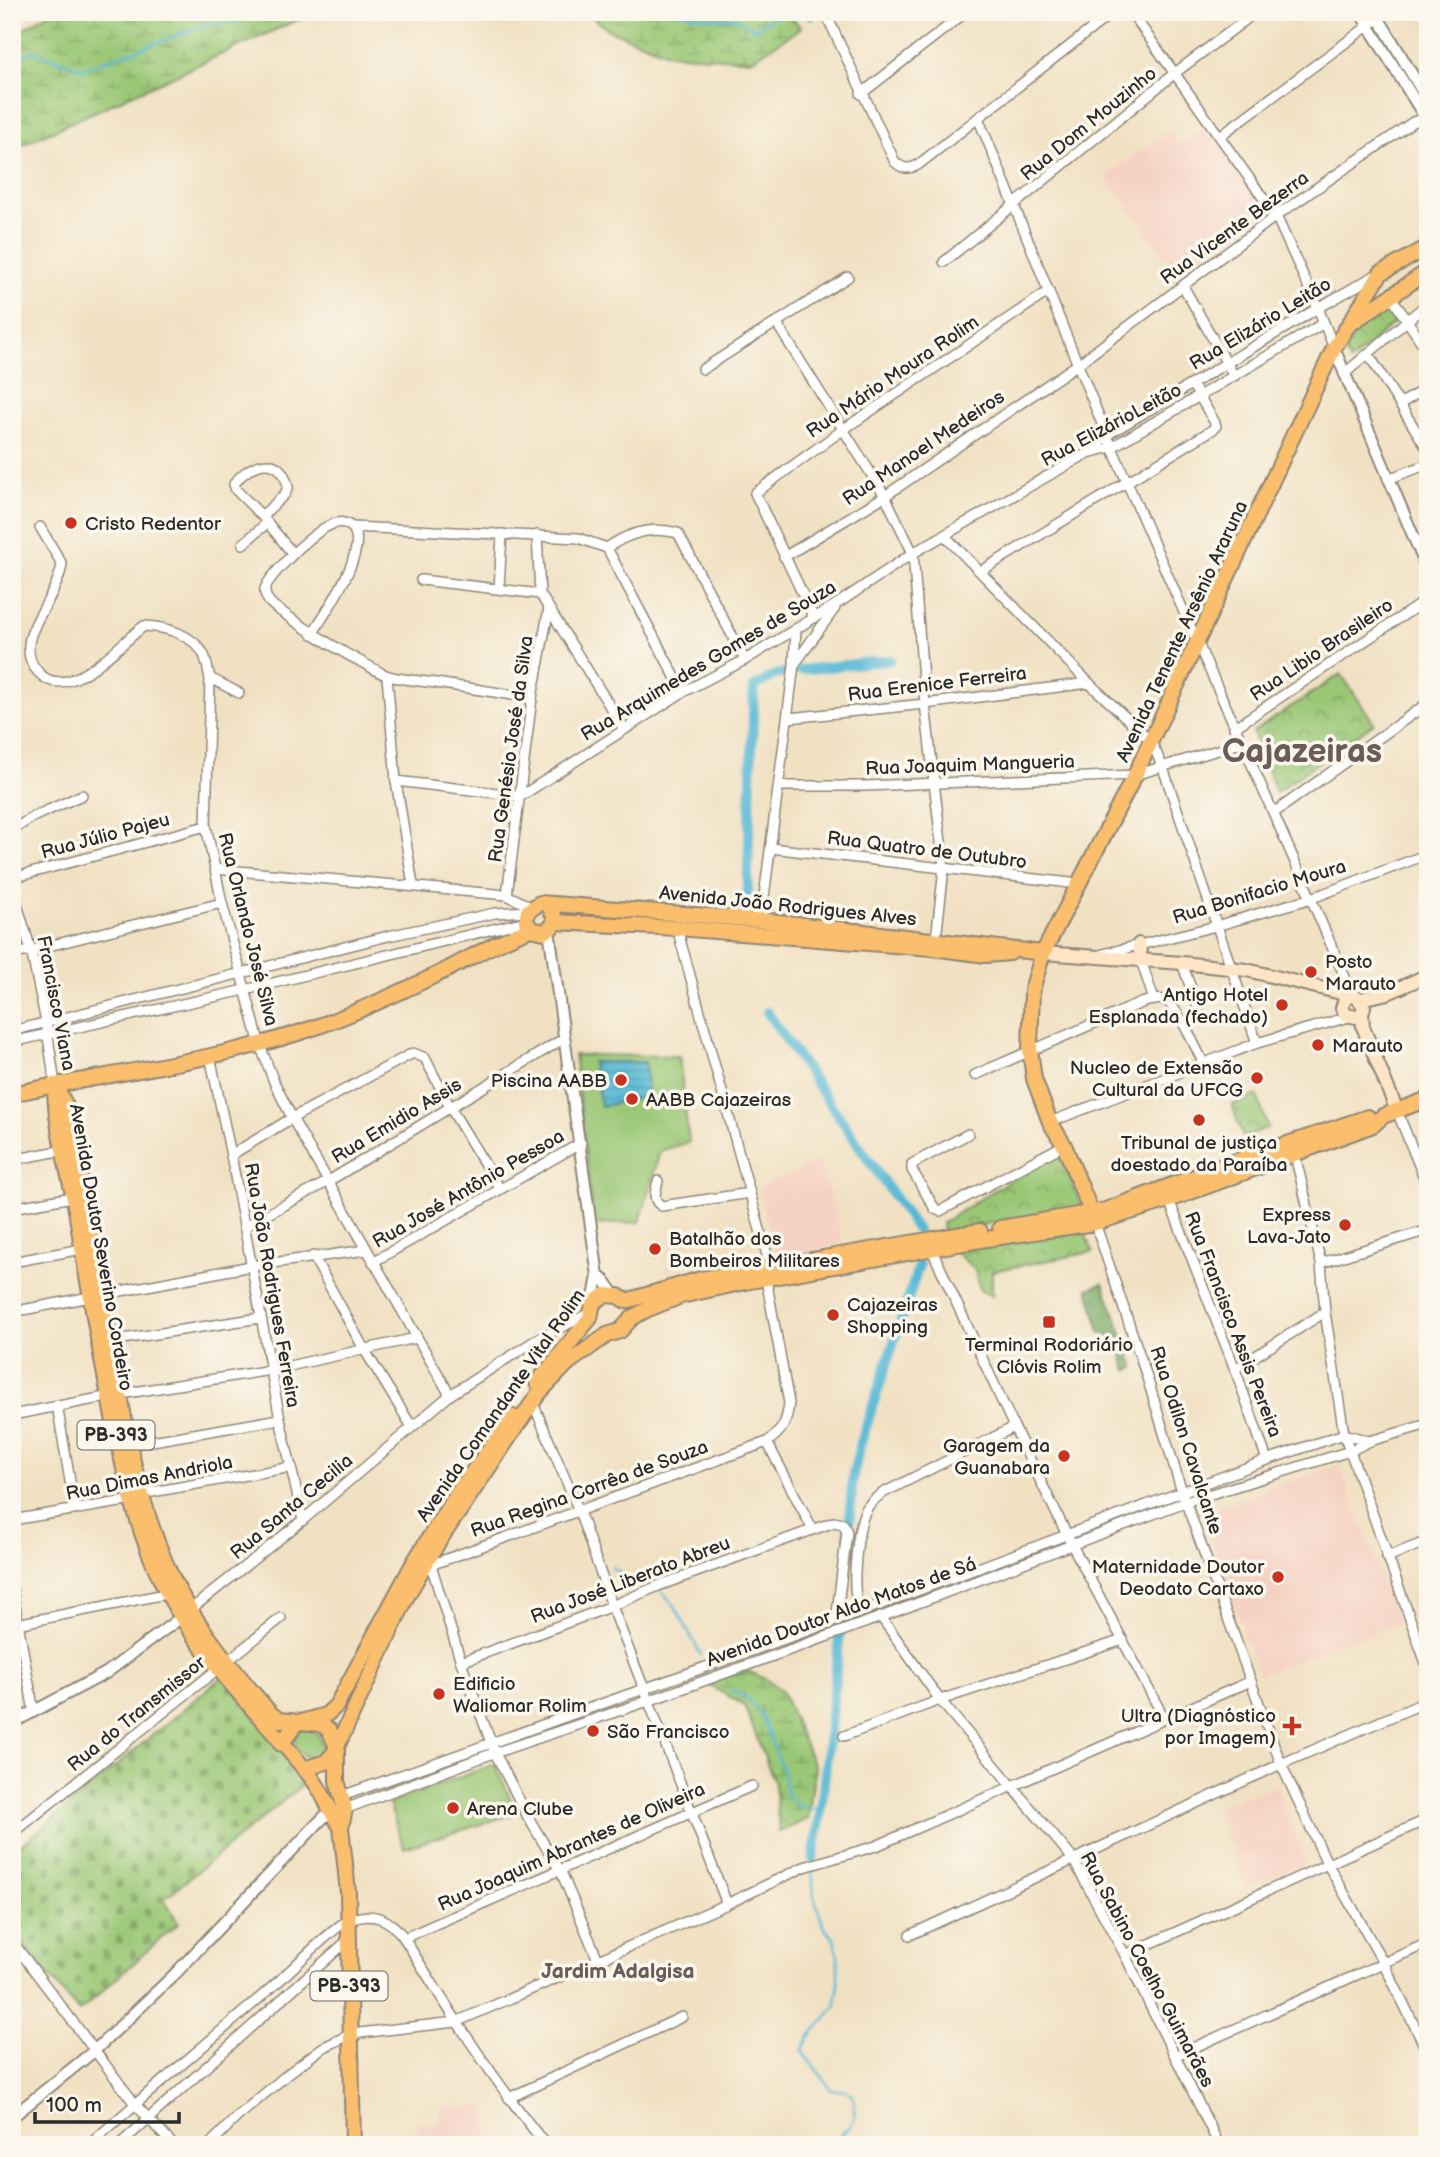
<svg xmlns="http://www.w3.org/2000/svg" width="1440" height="2157" font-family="'Balsamiq Sans',sans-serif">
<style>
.built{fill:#f5d2c3}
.forest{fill:url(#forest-crowns);stroke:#536c48;stroke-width:2}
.wetland{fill:url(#wetland-marsh);stroke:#627950;stroke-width:2}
.cemetery{fill:url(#cemetery-stones);stroke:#627950;stroke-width:2}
.park{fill:url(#park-crowns);stroke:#627950;stroke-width:2}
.garden{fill:#9ac774;stroke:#627950;stroke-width:2}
.water{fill:url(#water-rules);stroke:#417280;stroke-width:2}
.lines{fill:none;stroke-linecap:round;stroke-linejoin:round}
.stream{stroke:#57b9d6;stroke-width:2.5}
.canal{stroke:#57b9d6;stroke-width:10}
.minor-casing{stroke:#8e8677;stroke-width:12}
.tertiary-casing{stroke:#8e8677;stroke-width:14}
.secondary-casing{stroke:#8e8677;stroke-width:16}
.primary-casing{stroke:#8e8677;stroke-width:18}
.trunk-casing{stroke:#8e8677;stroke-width:18}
.minor{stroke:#fff;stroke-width:9}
.tertiary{stroke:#fff;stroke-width:10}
.secondary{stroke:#fde5c5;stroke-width:12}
.primary{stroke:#fabe6d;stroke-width:14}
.trunk{stroke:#fabe6d;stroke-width:14}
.poi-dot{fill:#c8321e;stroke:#fbf7ec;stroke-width:2.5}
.labels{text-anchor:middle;stroke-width:7;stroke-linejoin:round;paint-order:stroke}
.shield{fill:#fbf7ec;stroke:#696865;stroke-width:2}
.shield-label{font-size:18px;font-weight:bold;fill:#2b2b2b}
.street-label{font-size:19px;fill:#2b2b2b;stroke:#fbf7ec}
.poi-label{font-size:19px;fill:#2b2b2b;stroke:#fbf7ec;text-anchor:start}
.neighbourhood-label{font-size:21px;font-weight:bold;fill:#6c5b56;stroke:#fbf7ec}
.town-label{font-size:33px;font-weight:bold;fill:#6c5b56;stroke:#fbf7ec}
</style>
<defs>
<pattern id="forest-crowns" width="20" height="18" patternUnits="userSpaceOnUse" patternTransform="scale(1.75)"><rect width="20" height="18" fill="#7bac66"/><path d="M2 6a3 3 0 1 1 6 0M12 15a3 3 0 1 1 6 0" fill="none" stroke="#658c54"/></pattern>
<pattern id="wetland-marsh" width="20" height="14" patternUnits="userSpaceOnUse" patternTransform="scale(1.75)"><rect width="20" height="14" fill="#9ac774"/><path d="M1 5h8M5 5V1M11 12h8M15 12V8" fill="none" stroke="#7ea25f"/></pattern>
<pattern id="cemetery-stones" width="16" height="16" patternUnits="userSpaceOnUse" patternTransform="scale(1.75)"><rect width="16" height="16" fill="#9ac774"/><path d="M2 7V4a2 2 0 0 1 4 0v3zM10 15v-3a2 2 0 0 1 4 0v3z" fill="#7ea25f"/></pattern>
<pattern id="park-crowns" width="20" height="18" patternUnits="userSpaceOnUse" patternTransform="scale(1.75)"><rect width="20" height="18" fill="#9ac774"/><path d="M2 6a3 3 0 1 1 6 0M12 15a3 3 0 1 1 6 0" fill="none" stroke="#7ea25f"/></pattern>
<pattern id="water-rules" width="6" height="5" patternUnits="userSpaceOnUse" patternTransform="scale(1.75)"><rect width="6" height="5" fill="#57b9d6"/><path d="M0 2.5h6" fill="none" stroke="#4897ae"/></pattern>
</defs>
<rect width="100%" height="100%" fill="#fbf7ec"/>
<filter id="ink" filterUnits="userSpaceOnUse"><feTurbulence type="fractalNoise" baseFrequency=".0143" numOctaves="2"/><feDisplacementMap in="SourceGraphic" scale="14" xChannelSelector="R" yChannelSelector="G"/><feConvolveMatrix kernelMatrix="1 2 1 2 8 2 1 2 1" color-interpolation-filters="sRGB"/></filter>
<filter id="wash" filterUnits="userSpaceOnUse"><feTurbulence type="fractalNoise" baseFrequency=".00686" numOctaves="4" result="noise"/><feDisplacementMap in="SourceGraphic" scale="28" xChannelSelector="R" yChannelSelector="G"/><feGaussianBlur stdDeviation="1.57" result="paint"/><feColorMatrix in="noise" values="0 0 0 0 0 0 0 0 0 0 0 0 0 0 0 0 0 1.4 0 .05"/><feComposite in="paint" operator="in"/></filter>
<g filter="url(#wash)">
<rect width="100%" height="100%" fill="#f1e1c3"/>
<g class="built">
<path d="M1206,126L1268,212L1180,277L1106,176L1168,131L1179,145Z"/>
<path d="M820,1161L843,1243L778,1259L757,1189Z"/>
<path d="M1339,1464L1399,1623L1259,1675L1202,1514Z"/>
<path d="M1277,1785L1306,1864L1245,1887L1216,1807Z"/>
<path d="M441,2106H488V2144L416,2145V2124L440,2123Z"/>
</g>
<path class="forest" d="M1103,1283L1135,1368L1127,1371C1122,1354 1119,1338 1100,1332L1088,1289Z"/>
<g class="wetland">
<path d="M51,12H321L295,21L12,149V36Z"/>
<path d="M586,12H788L801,28L751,60L670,54L609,30Z"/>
<path d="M748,1671L765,1679L781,1690L815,1768L808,1819L779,1832L775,1784L744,1705L701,1681Z"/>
</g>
<path class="cemetery" d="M223,1676L306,1782L164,1899L178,1923L79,2012L12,1931V1849L30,1838Z"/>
<g class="park">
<path d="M1384,307L1395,322L1350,362L1345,351L1363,320Z"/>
<path d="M1341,674L1374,723L1276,792L1253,732Z"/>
<path d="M1257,1095L1268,1128L1243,1137L1232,1105Z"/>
<path d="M1059,1149L1082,1208L943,1231L942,1223Z"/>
<path d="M1083,1229L1093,1252L992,1271V1296L980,1290L975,1270L955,1251Z"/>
<path d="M300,1728C313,1729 321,1734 323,1748L314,1758C301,1759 297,1750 293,1740Z"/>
</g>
<g class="garden">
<path d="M574,1055L679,1056L689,1142L660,1151L640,1222L594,1225Z"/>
<path d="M495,1764L517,1813L404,1848L389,1803Z"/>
</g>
<path class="water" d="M592,1062H645L647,1097L601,1106Z"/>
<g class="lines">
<g class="stream">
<path d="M678,12L707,18H735L755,29L771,18L787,12"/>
<path d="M797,12L813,20"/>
<path d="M12,62L32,51L83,69L203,26L285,15V12"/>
<path d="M612,1567L633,1583L652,1585"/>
<path d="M660,1589L675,1606L701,1655"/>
<path d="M731,1691L746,1697L761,1713L783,1771L788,1798L800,1806L821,1811"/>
<path d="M812,1867L814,1897L824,1928L833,1937L838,1952V1991L835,2007L810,2036L802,2051C811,2065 823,2075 831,2090L846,2091L853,2096C860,2131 849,2122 831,2145"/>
</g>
<g class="canal">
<path d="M801,670L890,660"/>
<path d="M747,904L754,687L775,675L793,670"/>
<path d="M767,1012L917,1230"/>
<path d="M848,1538L853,1475L861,1442L919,1265"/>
<path d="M813,1859L821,1811L842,1612"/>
</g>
</g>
</g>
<g filter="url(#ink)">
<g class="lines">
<g class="minor-casing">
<g id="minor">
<path d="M825,12L895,162C903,169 908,170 918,165L1113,12"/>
<path d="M1131,12L1276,216L1318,308L1334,348"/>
<path d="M861,94L966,12"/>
<path d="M978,118C1022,222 1062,328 1106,433C1186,622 1273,807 1353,996"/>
<path d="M1221,135L1387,12"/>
<path d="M944,262L1175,73L1256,12"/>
<path d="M1418,277L1428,290"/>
<path d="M1183,286L1234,376"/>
<path d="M1390,295L1428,352"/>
<path d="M777,324L885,496L913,553L925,704L944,868L936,939"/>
<path d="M1369,355L1428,450"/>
<path d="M703,369L848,277"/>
<path d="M1344,374L1428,303"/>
<path d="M1400,404L1428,387"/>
<path d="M1089,452L1107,435L1318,308L1378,274"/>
<path d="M1388,479L1428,464"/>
<path d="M262,516L285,494L288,487C281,452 250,462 234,484L236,490L262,516L293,554"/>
<path d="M40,527L62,564C58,591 38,612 30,638C27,652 29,663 39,673C69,705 121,642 144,626C166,627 193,634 204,655C207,662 208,671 210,678L206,826L222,903L260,1045L274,1082L292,1118L450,1395"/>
<path d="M353,527L578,538L607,548"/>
<path d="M537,535L540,594L624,729"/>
<path d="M945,536L1089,683L1151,741L1163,768L1257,1043"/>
<path d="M243,544L267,523"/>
<path d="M607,548C628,533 652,526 678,533L745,660"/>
<path d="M607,548L683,692"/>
<path d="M784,557L885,496L1078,364L1276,216L1413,122L1428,117"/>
<path d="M981,571L1212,430L1216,426L1214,421L1192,384"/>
<path d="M421,580L540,594"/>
<path d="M499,589L502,534"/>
<path d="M814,618L755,493L844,429L1049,291"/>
<path d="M312,634C323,617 382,533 344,523C330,519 310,539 299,548C291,556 267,579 265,589C263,603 283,612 292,619C316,636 340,651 365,664C373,668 381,674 389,676C404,680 421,681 436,683C468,688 500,693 532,698"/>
<path d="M794,662L796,629"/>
<path d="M387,676L396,781L413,885"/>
<path d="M210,678L239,693"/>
<path d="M789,718L925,704L1089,683"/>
<path d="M1234,728L1428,599"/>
<path d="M396,781L521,796"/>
<path d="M779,786H865L1135,775L1241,743"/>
<path d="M521,796L683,692L745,660L840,602L913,553L1088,453L1112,447L1324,323"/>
<path d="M1275,812L1428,703"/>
<path d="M12,830L33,817L82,795"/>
<path d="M771,848L1079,884"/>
<path d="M215,869L507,895L531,907"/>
<path d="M12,878L206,826"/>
<path d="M12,888L31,950L46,1022L55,1085"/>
<path d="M507,895L532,698L549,608"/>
<path d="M761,920L794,665L835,608"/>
<path d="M677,928L770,1266"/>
<path d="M12,955L222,903"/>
<path d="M1099,955L1216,926L1312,898L1428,854"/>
<path d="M1141,960L1154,1000"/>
<path d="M1182,963L1199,1011"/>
<path d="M12,1031L388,936L495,913L528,911"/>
<path d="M12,1042L245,990L526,921"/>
<path d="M210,1056L231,1155L280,1419L303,1520"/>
<path d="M975,1075L1141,1003C1148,1001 1157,998 1164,1000C1177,1004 1196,1049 1203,1062"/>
<path d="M1397,1111L1428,1187"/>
<path d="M1050,1122L1257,1043L1349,1017"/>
<path d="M968,1134L912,1164V1170L935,1209L940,1211L1064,1145"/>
<path d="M1294,1151L1321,1263L1325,1312L1344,1434L1428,1669"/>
<path d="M231,1155L292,1118L413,1053L425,1058L451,1109L500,1189"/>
<path d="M12,1160L64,1150"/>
<path d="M658,1181C656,1191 651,1200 662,1206L750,1193"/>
<path d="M1169,1200L1235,1369L1267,1460"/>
<path d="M12,1208L78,1196"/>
<path d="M1095,1223L1146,1374L1182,1492L1281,1764L1327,1863L1384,1964L1428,2053"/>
<path d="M244,1227L327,1182L563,1039"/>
<path d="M932,1250L1014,1427L1072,1545L1164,1718"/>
<path d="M313,1256L364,1349L412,1427"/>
<path d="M12,1262L82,1249"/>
<path d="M373,1262L581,1143"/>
<path d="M1321,1263L1428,1230"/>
<path d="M12,1312L251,1266L366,1250"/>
<path d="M110,1341L260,1318"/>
<path d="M1235,1369L1325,1312"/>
<path d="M533,1403L579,1511L612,1606L727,1904"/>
<path d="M57,1405L75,1510"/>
<path d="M12,1415L121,1394L271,1370L416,1338"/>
<path d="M767,1442L812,1528"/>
<path d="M129,1445L280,1419"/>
<path d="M12,1520L132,1500L141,1494L292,1467"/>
<path d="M1387,1557L1428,1541"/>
<path d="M431,1565L461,1662L495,1753L528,1817L562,1874L598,1960"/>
<path d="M425,1567L767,1442C783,1431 787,1422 789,1403L766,1279"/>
<path d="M12,1589L34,1712"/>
<path d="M190,1610L303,1520L450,1395L536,1340L590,1313"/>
<path d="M862,1611C860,1608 858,1605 857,1601C852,1583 857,1524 867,1508C871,1501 877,1497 883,1493L1014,1427"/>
<path d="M881,1617L940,1700L1073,1859L1125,1955L1219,2145"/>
<path d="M12,1625L170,1593"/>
<path d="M461,1662L612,1606L658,1586L834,1522L843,1524L847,1532L836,1621"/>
<path d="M844,1736L940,1700L1123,1640"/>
<path d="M342,1796L855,1614L1267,1460L1344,1434L1370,1441"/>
<path d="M345,1809L491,1754L648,1701L881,1617L1185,1502L1350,1451L1370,1441L1428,1424"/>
<path d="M12,1834L281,1618"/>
<path d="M910,1935L1281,1764L1428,1701"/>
<path d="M404,1938L752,1786"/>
<path d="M12,1941L135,2104L173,2145"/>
<path d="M1125,1955L1428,1819"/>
<path d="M1177,2055L1428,1943"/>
<path d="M509,2098L682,2017"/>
<path d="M89,2145C152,2088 217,2036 280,1980C292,1969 338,1923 349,1920C373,1911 390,1918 404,1938C448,2009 493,2080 546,2145"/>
<path d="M119,2145L347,1941"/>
<path d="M209,2145L237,2117L289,2073L322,2048L351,2034L456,2022L727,1904L804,1867L876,1846L1251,1681"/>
</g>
</g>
<g class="tertiary-casing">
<g id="tertiary">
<path d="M1360,12L1428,122"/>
<path d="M1375,12L1428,101"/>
<path d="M1334,348L1428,571"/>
<path d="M549,930L598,1276L593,1303"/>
<path d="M598,1276L605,1281L615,1295"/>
<path d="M12,1723L106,1673L187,1613"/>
<path d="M12,2117L94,2051L175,1974L318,1823L325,1816L338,1811"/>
</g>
</g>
<g class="secondary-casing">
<g id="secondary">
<path d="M1139,944L1141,960"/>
<path d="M1043,953L1182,963L1247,970L1357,997L1364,1007L1362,1013L1356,1017L1346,1015L1342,1008L1345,999L1351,996"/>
<path d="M1360,999L1388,993L1428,975"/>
<path d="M1362,1013L1363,1027L1397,1111"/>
</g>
</g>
<g class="primary-casing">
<g id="primary">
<path d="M1353,322L1428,271"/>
<path d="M549,906L555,918L552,927L544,932L531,929L526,921L528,911L540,903L761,920L1043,953"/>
<path d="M555,922L677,928L932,948L986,955L1010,953"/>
<path d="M55,1085C143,1069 234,1056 319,1026C360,1011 401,992 440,973C471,958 499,940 531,929"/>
<path d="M1094,1219L1064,1145L1050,1122L1034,1079L1030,1050L1032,990L1043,953L1135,775L1334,348L1381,273L1428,247"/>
<path d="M1000,1228L1106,1210L1228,1164L1368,1117"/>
<path d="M537,1383L590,1318L593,1303L605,1295L618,1296L626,1301L701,1279L980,1231"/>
<path d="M281,1744L297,1723L326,1715L336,1706L414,1562L458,1492L513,1417"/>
<path d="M304,1769L326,1762L334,1753L408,1594L439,1541L539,1393L568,1363L607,1335L620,1331L632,1318L646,1310L681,1296L745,1282L980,1240L1095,1223L1169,1200L1373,1125L1383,1116L1428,1099"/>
</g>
</g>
<g class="trunk-casing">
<g id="trunk">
<path d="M55,1085L67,1108L129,1445C141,1495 155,1547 180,1593C204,1636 238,1675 270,1713L279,1720L321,1724L329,1730L337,1747V1781L345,1809L341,1827L348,1892L353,2145"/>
<path d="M55,1090C56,1131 69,1170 76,1210C86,1273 97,1335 109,1397C122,1464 136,1534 168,1594C205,1663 263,1717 311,1777C324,1793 329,1811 341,1827"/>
<path d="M12,1094L55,1085"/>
</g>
</g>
<use href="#minor" class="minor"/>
<use href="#tertiary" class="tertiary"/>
<use href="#secondary" class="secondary"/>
<use href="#primary" class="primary"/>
<use href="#trunk" class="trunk"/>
</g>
</g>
<g class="poi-dot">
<circle cx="71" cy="523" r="7"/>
<circle cx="1311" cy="972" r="7"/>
<circle cx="1282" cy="1005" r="7"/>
<circle cx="1318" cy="1045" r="7"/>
<circle cx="1257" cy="1078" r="7"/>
<circle cx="621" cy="1080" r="7"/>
<circle cx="632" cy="1099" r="7"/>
<circle cx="1199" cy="1120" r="7"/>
<circle cx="1345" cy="1225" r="7"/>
<circle cx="655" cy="1249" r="7"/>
<circle cx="833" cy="1315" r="7"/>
<rect x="1042" y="1315" width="14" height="14" rx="3.5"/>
<circle cx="1064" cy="1456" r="7"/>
<circle cx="1278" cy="1577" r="7"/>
<circle cx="439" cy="1694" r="7"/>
<path d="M1288.5 1715.5h7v7h7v7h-7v7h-7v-7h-7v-7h7z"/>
<circle cx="593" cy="1731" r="7"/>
<circle cx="453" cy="1808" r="7"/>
</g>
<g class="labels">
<g class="shield">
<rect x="77.5" y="1420.5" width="77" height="29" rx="5"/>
<rect x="310.5" y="1971.5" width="77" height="29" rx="5"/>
</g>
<g class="shield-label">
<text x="116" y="1441">PB-393</text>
<text x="349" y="1992">PB-393</text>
</g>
<g class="street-label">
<text transform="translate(1088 123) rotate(-39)" y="7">Rua Dom Mouzinho</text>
<text transform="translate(1234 227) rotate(-36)" y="7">Rua Vicente Bezerra</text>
<text transform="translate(1260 323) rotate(-31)" y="7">Rua Elizário Leitão</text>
<text transform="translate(892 376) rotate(-34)" y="7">Rua Mário Moura Rolim</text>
<text transform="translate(1111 424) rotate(-28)" y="7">Rua ElizárioLeitão</text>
<text transform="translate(923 447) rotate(-34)" y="7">Rua Manoel Medeiros</text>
<text transform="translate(1181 631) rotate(-65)" y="7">Avenida Tenente Arsênio Araruna</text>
<text transform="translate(1321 649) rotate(-34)" y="7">Rua Libio Brasileiro</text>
<text transform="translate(708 660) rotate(-31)" y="7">Rua Arquimedes Gomes de Souza</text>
<text transform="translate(937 683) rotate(-7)" y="7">Rua Erenice Ferreira</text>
<text transform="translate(510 749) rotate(-82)" y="7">Rua Genésio José da Silva</text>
<text transform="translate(970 764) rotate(-2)" y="7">Rua Joaquim Mangueria</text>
<text transform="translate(105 835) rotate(-15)" y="7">Rua Júlio Pajeu</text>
<text transform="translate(927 849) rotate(7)" y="7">Rua Quatro de Outubro</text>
<text transform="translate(1259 891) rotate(-17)" y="7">Rua Bonifacio Moura</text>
<text transform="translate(788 905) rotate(6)" y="7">Avenida João Rodrigues Alves</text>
<text transform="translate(249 929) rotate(76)" y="7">Rua Orlando José Silva</text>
<text transform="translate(57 1003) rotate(79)" y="7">Francisco Viana</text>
<text transform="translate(396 1120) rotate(-31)" y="7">Rua Emidio Assis</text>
<text transform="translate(468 1188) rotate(-30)" y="7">Rua José Antônio Pessoa</text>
<text transform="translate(102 1247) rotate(80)" y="7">Avenida Doutor Severino Cordeiro</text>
<text transform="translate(273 1285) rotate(80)" y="7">Rua João Rodrigues Ferreira</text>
<text transform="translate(1234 1324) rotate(69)" y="7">Rua Francisco Assis Pereira</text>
<text transform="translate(500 1405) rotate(-55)" y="7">Avenida Comandante Vital Rolim</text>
<text transform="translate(1187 1440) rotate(72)" y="7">Rua Odilon Cavalcante</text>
<text transform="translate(149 1477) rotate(-11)" y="7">Rua Dimas Andriola</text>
<text transform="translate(589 1488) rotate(-20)" y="7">Rua Regina Corrêa de Souza</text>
<text transform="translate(291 1506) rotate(-40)" y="7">Rua Santa Cecilia</text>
<text transform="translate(630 1579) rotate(-21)" y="7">Rua José Liberato Abreu</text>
<text transform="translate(841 1611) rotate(-20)" y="7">Avenida Doutor Aldo Matos de Sá</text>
<text transform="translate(136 1713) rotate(-39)" y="7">Rua do Transmissor</text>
<text transform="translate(571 1846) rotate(-24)" y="7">Rua Joaquim Abrantes de Oliveira</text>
<text transform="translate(1148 1969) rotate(62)" y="7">Rua Sabino Coelho Guimarães</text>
</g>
<g class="poi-label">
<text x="85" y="530">Cristo Redentor</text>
<text x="1325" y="968">Posto<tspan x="1325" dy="22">Marauto</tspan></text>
<text x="1268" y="1001" text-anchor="end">Antigo Hotel<tspan x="1268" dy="22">Esplanada (fechado)</tspan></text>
<text x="1332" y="1052">Marauto</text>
<text x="1243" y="1074" text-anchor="end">Nucleo de Extensão<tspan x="1243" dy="22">Cultural da UFCG</tspan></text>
<text x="607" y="1087" text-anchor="end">Piscina AABB</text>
<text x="646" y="1106">AABB Cajazeiras</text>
<text x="1199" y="1149" text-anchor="middle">Tribunal de justiça<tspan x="1199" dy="22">doestado da Paraíba</tspan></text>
<text x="1331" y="1221" text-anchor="end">Express<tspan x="1331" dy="22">Lava-Jato</tspan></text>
<text x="669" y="1245">Batalhão dos<tspan x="669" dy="22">Bombeiros Militares</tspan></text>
<text x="847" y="1311">Cajazeiras<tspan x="847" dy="22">Shopping</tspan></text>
<text x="1049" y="1351" text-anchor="middle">Terminal Rodoriário<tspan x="1049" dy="22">Clóvis Rolim</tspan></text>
<text x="1050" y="1452" text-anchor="end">Garagem da<tspan x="1050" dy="22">Guanabara</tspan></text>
<text x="1264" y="1573" text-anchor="end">Maternidade Doutor<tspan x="1264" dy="22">Deodato Cartaxo</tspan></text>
<text x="453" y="1690">Edificio<tspan x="453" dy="22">Waliomar Rolim</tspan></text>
<text x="1276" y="1722" text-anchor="end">Ultra (Diagnóstico<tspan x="1276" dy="22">por Imagem)</tspan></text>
<text x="607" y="1738">São Francisco</text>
<text x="467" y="1815">Arena Clube</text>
</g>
<g class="neighbourhood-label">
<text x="618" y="1978">Jardim Adalgisa</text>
</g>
<g class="town-label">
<text x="1302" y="762">Cajazeiras</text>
</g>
</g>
<rect width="1440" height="2157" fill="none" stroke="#fbf7ec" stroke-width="42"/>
<path d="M35 2112v10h144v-10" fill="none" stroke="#2b2b2b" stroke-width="3.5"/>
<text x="46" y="2112" font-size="21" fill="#2b2b2b" stroke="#fbf7ec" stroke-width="5" paint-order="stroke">100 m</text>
</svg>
